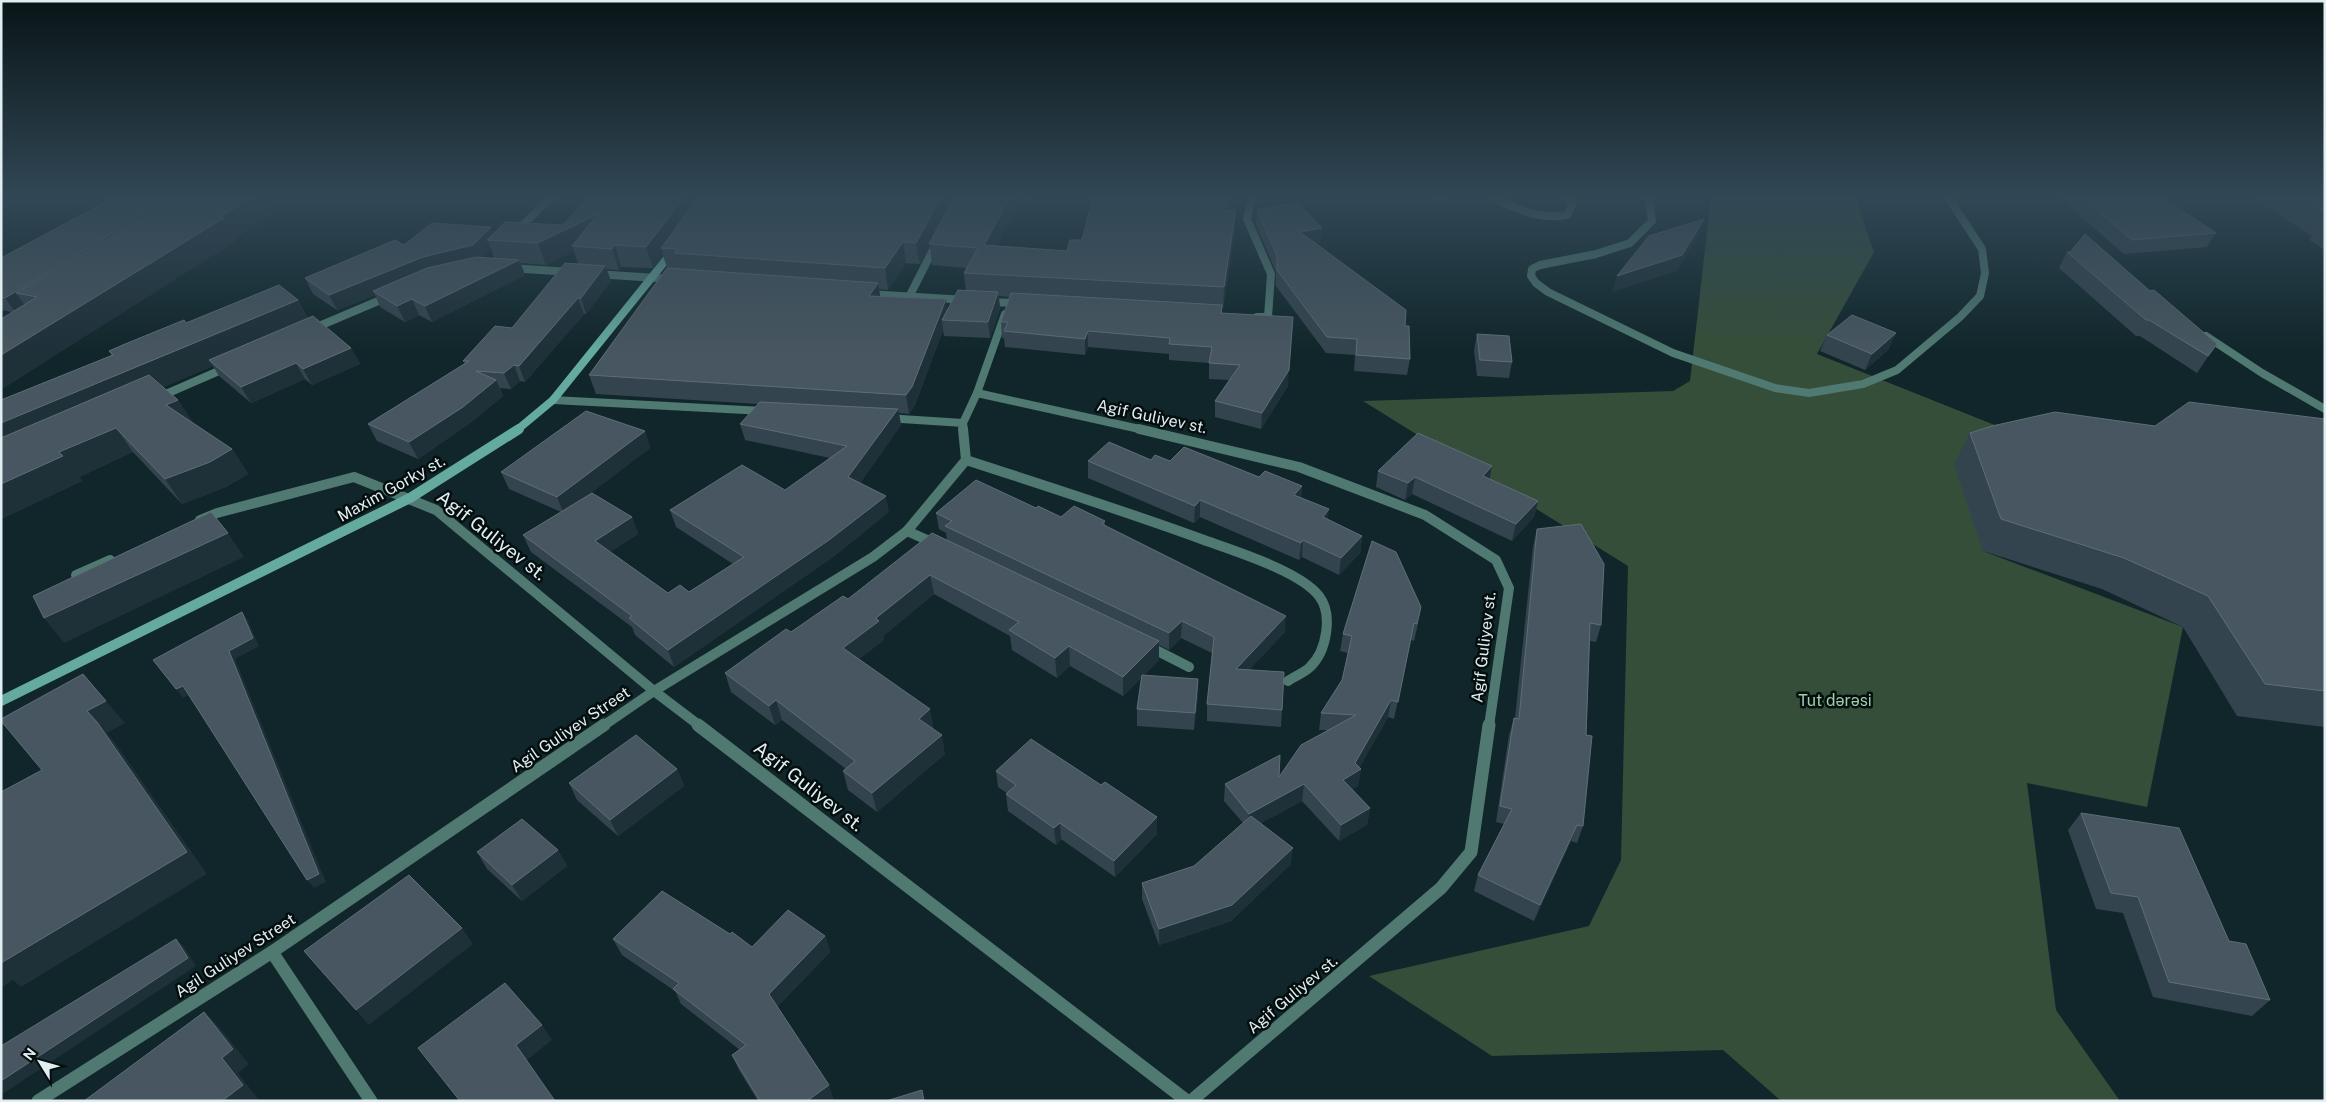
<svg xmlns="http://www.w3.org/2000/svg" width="2326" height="1102" font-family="'Public Sans',sans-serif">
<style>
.forest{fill:#344e39}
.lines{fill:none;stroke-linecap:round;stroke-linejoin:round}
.street-far2{stroke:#4f7971;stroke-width:8}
.street-far1{stroke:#4f7971;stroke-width:10}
.street{stroke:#4f7971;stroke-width:13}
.secondary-far1{stroke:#65ab9d;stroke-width:8}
.secondary{stroke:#65ab9d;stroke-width:10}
.wall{fill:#34444e;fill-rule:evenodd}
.shaded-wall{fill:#1e3038}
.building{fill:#475660;stroke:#5f6e76}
.labels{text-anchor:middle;stroke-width:5;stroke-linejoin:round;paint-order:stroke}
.street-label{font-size:16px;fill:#e1eef1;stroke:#050e0f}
.park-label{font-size:16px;fill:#9dd0a7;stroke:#050e0f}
.near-street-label{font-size:19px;fill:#e1eef1;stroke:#050e0f}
</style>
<rect width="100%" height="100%" fill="#10262a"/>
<path class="forest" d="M1711,197H1855L1874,252L1817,354L2037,442L1983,551L2183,627L2147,807L2027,783L2056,1010L2120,1101H1781L1723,1050L1492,1056L1369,976L1589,926L1621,860L1628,566L1363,401L1673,391L1690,381Z"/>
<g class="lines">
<g class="street-far2">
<path d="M1252,197L1247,219L1271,274L1268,317H1257"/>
<path d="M1492,197C1517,209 1539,220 1567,215L1572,205L1567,197"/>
<path d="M1649,197L1652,221L1630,243L1596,254L1540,265L1532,269L1531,276L1536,283L1548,292L1673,353L1775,388L1809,393L1863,384L1897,370L1960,317L1980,296L1985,273L1982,249L1948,197"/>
<path d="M516,232L551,197"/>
<path d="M509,268L572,272"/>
<path d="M596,274L672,279"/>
<path d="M868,294L966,300"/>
<path d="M909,297L937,242"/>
<path d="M988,302L1021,303"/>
<path d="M312,329L390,296"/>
<path d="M2206,336L2262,373L2325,409"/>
<path d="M977,393L1144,430"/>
<path d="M159,397L228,367"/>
<path d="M553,400L765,411"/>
<path d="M886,418L963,423"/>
<path d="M964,430L963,423L977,393L1005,314"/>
</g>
<g class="street-far1">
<path d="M1139,429L1299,467L1425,515L1496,560L1509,588L1489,726"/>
<path d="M966,460C1046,486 1125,511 1204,540C1234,551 1300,571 1319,596C1333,614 1327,651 1310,667C1304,673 1295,676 1288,681"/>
<path d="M200,520L217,513L354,477L436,510L654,691L700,726"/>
<path d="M907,531L936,544"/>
<path d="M76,575L110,560"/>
<path d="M1148,646L1189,667"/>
<path d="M603,726L654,691L873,557L907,531L966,460L963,429"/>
</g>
<g class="street">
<path d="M698,725L1187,1101"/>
<path d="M272,952L371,1101"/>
<path d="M38,1101L272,952L604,725"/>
<path d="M1191,1101L1441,888L1471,852L1489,725"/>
</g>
<path class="secondary-far1" d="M517,430L553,400L673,251"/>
<path class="secondary" d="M1,701L410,498L519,429"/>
</g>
<g class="wall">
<path d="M104,197H267L269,202H268L274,214L235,239L236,241L12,312L1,310V258L109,200Z"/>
<path d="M954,197H1033L1031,201L1020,200L997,246L1067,251L1135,200L1170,197H1237L1232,209L1235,229L1223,309L1222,308V313L1288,386L1261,429L1215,417V401L1229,380L1209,379V363L1169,360V354L1088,347L1085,355L1005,347L1004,338H1002L1001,322L1010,297L999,296L1000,308L990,338L944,336L943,330L915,405L909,414L899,413L901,425L860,483L889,512L833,557L674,667L635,635L632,627L531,552L523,535L561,512L509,489L501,472L645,431L650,448L589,494L632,517L638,534L610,552L668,593L689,592L733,564L676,527L670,510L785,490L830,458L745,440L740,424L758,404L596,394L589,375L667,268L663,255L653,268L621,267L619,270L607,269L611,281L586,314H584L525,382L520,381L511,389L500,388L503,396L470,423L418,459L377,441L368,424L465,364L463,361L512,328L578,264L574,251L546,265L521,263L525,275L432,322L419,315L405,322L380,307L375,295L337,310L313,294L305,278L404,245L494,233L563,225ZM930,245L932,265L967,268L964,273L966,291L947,310L946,299L880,297L879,289L888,290L906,263L920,264ZM491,249L494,258L483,257Z"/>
<path d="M1423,197H1454L1447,204Z"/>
<path d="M2058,197H2162L2216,233L2207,247L2124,254Z"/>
<path d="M2251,197H2325V250L2309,240L2312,236Z"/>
<path d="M1257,210L1322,228L1320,243L1316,244L1405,326L1410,359L1407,375L1354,371L1355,355L1326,353L1276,286V272L1256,225Z"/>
<path d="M2067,252L2150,291L2217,344L2197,373L2140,336H2136L2059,268Z"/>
<path d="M298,300L308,319L351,348L360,364L312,385L305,379L251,403L219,376L213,366L163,387L178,400L193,423L232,449L248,474L226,487L182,504L133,452L79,477L82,481L1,519L112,356L109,351L186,323Z"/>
<path d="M1477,334L1512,362L1509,378L1477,376L1474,350Z"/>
<path d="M1827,335L1889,349L1865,370L1820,351Z"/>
<path d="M2325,419V727L2237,716L2183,627L2102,589L1983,551L1954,464L1970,433L2155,426Z"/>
<path d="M1151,460L1170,461L1302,486L1301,498L1328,520L1362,536L1360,553L1339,575L1302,557L1299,560L1200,517L1194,523L1088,478V461Z"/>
<path d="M1378,471L1489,479L1538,501L1534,517L1512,541L1412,494L1405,500L1376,487Z"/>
<path d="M1036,508L1061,517L1105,521V526L1285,632L1249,670L1282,710L1281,727L1207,721V704L1212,653L1181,638L1169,650L1159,645V660L1144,675L1198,696L1194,730L1137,726V709L1141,678L1123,696L1070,666L1057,678L1012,650L1010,636L934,594L883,636L884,640L859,659L933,729L945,754L877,812L848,790L843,771L846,769L782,720L775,725L731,692L725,673L791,632L848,599L947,540L946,533L939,529L936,513Z"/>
<path d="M1537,529L1601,625L1596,642L1590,641L1583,826L1577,843L1571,841L1534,921L1474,891L1478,875L1504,824L1496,822L1509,735L1514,718H1515L1533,546Z"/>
<path d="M1372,541L1418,624L1414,641L1411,640L1394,719L1388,717L1359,768L1361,769L1358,786L1352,789L1370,808L1367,825L1339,841L1302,801L1261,823L1291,864L1231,921L1159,945L1142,899V883L1194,866L1243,823L1224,801L1225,784L1279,777L1328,730H1319L1321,713L1342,680L1348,653L1340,651L1343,634Z"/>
<path d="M677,769L684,786L618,836L577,800L569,783Z"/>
<path d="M996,771L1101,785L1157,817V834L1115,877L1061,839L1056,845L1008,811L1006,794L1007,793L998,787Z"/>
<path d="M2081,813L2229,941L2270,1000L2252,1016L2153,997L2123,913L2096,909L2068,830Z"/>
<path d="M558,850L567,866L522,901L487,869L477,852Z"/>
<path d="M730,934L752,947L825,936L830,952L777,1007L834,1100V1101H758L739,1070L732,1055L740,1050L681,1004L675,991L622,955L613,939Z"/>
</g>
<g class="shaded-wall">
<path d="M173,197H204L37,297L16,293L26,307L16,313L5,298Z"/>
<path d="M242,197H267L269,202H268L274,214L235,239L236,241L1,390V355L220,217Z"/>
<path d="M684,197H705L661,248L663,255L653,268L646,247Z"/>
<path d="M941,197H954L920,264L916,243Z"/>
<path d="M1010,197H1020V200L987,267L984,245Z"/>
<path d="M1230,197H1237L1225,231V211Z"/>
<path d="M1448,197H1454L1447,204Z"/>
<path d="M1236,209L1235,229L1223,309L1224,287Z"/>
<path d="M598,214L572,246L574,251L546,265L538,243Z"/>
<path d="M1704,219L1699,234L1677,271L1612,292L1617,276Z"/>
<path d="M491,227L496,240H487L491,249L479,261L373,291L375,295L337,310L329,295L423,257Z"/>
<path d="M1322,228L1320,243L1299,247L1300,232Z"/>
<path d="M903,242L906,263L888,290L885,268Z"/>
<path d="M615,245L621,267L619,270L612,249Z"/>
<path d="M519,260L525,275L432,322L425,306Z"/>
<path d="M605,266L611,281L586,314L581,298Z"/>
<path d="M878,283L881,301L869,296Z"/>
<path d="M998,292L1000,308L990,338L988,322Z"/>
<path d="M578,298L584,314L525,382L519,366Z"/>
<path d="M412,299L419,315L405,322L397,306Z"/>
<path d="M946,299L948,317L942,320L943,330L915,405L909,414L906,395Z"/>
<path d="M298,300L310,324L209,360L213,366L1,456V423Z"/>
<path d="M1293,317L1288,386L1261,429L1262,413Z"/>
<path d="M1088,331V347L1085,355V339Z"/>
<path d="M1896,333L1889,349L1865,370L1872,354Z"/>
<path d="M2217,344L2206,360L2197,373L2208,356Z"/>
<path d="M351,348L360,364L312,385L303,369Z"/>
<path d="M296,363L305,379L251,403L241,387Z"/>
<path d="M514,365L520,381L511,389L504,373Z"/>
<path d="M496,380L503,396L470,423L418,459L409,442Z"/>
<path d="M178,400L194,424L166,405Z"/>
<path d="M898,409L901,425L852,494L848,477Z"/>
<path d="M116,428L133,452L79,477L82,481L1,519V484L59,452Z"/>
<path d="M645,431L650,448L564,514L557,497Z"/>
<path d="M232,449L248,474L226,487L182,504L165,479Z"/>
<path d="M1492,466L1489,482L1483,476Z"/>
<path d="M1415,477L1412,494L1405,500L1408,483Z"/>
<path d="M1302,486L1301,502L1294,495Z"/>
<path d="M886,496L889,512L833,557L674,667L668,650Z"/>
<path d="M1200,500V517L1194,523L1195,506Z"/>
<path d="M1538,501L1534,517L1512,541L1516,524Z"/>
<path d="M1329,509L1327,526L1323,517Z"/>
<path d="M632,517L638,534L601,558L595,541Z"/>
<path d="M228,533L244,557L64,643L44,618Z"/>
<path d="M1362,536L1360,553L1339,575L1341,558Z"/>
<path d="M1303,540L1302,557L1299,560L1301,543Z"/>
<path d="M930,575L934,594L883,636L884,640L848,668L843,648L876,618Z"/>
<path d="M242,612L248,621L259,646L235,659L326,882L314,888L307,880L229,651Z"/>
<path d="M1286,616L1285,632L1235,685L1236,669Z"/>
<path d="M1182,621L1181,638L1169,650V633Z"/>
<path d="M1159,641V660L1123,696V677Z"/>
<path d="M1069,646L1070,666L1057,678L1055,658Z"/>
<path d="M1198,679V696L1194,730L1195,713Z"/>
<path d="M183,686L190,694L183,698L176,689Z"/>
<path d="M776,700L782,720L775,725L769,706Z"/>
<path d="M1391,700L1388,717L1358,771L1361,769L1358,786L1340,796L1343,780L1355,763Z"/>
<path d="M106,701L125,723L107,733L116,744L207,874L21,987L13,980L1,988V963L87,711Z"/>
<path d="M930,709L934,729L919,719Z"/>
<path d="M942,735L945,754L877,812L872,793Z"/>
<path d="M677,769L684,786L618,836L610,820Z"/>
<path d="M1304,784L1302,801L1248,830L1249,814Z"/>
<path d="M1370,808L1367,825L1339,841L1341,825Z"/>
<path d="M1157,817V834L1115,877L1114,861Z"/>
<path d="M1060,823L1061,839L1056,845L1054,828Z"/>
<path d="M1577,825L1571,841L1534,921L1540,905Z"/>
<path d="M1293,848L1291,864L1231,921L1159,945V929Z"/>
<path d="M558,850L567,866L522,901L512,885Z"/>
<path d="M462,928L473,944L369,1025L356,1010Z"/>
<path d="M825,936L830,952L775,1009L769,994Z"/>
<path d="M176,939L184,947L196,966L1,1095V1081Z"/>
<path d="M204,1012L220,1028L249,1064L238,1073L259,1100L258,1101H222V1058Z"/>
<path d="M542,1025L552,1040L527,1060L516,1045Z"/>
<path d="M829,1085L834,1100V1101H807Z"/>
</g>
<g class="building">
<path d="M115,197H173L5,298L1,297V258Z"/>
<path d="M177,197H253L220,217L224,218L1,355V319L37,297L16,293Z"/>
<path d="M588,197H684L646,247L615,245L612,249L572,246L598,214L538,243L487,240L505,222L563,225Z"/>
<path d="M699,197H941L916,243L903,242L885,268L674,253L677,249L661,248Z"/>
<path d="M954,197H1010L984,245L1067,251L1070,240H1082L1093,197H1133V200L1170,197H1230L1225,211L1236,209L1224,287L964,273L978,248L929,244Z"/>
<path d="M2081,197H2162L2216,233L2132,240Z"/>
<path d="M2299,197H2325V213Z"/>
<path d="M1297,202L1322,228L1300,232L1406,310L1405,326H1409L1410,359L1356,355L1357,339L1327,337L1277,270V256L1257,210Z"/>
<path d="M1704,219L1682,255L1617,276L1649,236Z"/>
<path d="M432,223L491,227L473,245L423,257L329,295L305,278L395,240L404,245Z"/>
<path d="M2085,234L2150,291L2154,290L2217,344L2208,356L2149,320H2146L2067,252H2070Z"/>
<path d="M476,257L519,260L425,306L412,299L397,306L373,291L427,268Z"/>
<path d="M565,263L605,266L581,298H578L519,366L514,365L504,373L476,371L496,380L463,407L409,442L368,424L469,361H463L495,326L512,328Z"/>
<path d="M667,268L878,283L869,296L946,299L912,387L906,395L589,375Z"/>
<path d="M279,285L298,300L1,423V400L113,355L109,351L125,344L184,320L186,323Z"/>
<path d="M958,290L998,292L988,322L942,320Z"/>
<path d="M1011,293L1222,305L1221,313L1293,317L1289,370L1262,413L1215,401L1240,365L1209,363L1212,347L1169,344L1170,338L1088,331L1085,339L1004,331L1008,322H1001Z"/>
<path d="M1852,315L1896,333L1872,354L1827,335Z"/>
<path d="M313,316L351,348L303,369L296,363L241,387L209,360Z"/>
<path d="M1477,334L1509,336L1512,362L1480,360Z"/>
<path d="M149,375L178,400L166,405L232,449L210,462L165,479L116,428L59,452L63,456L1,484V438Z"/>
<path d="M760,402L898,409L848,477L886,496L829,540L668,650L629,618L632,616L523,535L592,493L632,517L595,541L668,593L680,585L689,592L744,557L670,510L742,465L785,490L847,446L740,424Z"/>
<path d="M2189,402L2325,419V691L2265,684L2208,596L2124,558L2001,519L1970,433L1992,426L2055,412L2155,426Z"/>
<path d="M586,411L645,431L557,497L501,472Z"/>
<path d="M1418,433L1492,466L1483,476L1538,501L1516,524L1415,477L1408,483L1378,471Z"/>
<path d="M1109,442L1151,460L1155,455L1170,461L1184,447L1259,477L1265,471L1302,486L1294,495L1329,509L1323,517L1362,536L1341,558L1303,540L1301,543L1200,500L1195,506L1088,461Z"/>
<path d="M976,480L1036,508L1038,506L1061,517L1074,506L1105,521L1102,524L1286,616L1236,669L1284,672L1282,710L1207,704L1214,637L1182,621L1169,633L945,526L952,521L936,513Z"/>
<path d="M211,512L228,533L44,618L33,596Z"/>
<path d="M1581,524L1604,564L1601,625L1590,623L1586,735L1592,736L1583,826L1577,825L1540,905L1478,875L1512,809L1500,806L1514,718L1519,719L1537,529Z"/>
<path d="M932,533L1159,641L1123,677L1069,646L1055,658L1009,630L1019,622L930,575L876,618L879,621L843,648L930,709L919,719L942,735L872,793L843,771L855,761L776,700L769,706L725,673L786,629L791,632L843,596L848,599Z"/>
<path d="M1372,541L1396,552L1421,607L1417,624L1414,623L1398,702L1391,700L1355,763L1361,769L1343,780L1370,808L1341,825L1304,784L1249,814L1225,784L1280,755L1279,777L1301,745L1356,715L1321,713L1342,680L1352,636L1343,634Z"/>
<path d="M242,612L253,638L229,651L319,874L307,880L183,686L176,689L153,660Z"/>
<path d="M83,674L106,701L87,711L97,722L187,852L1,963V792L42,770L1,721V719Z"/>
<path d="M1142,675L1198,679L1195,713L1137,709Z"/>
<path d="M636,735L677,769L610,820L569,783Z"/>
<path d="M1031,739L1101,785L1105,782L1157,817L1114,861L1060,823L1054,828L1006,794L1016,785L996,771Z"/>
<path d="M2081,813L2179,828L2229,941L2246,944L2270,1000L2169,982L2138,897L2111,893Z"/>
<path d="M1251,816L1293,848L1232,905L1159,929L1142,883L1194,866Z"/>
<path d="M522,819L558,850L512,885L477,852Z"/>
<path d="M409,875L462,928L356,1010L304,951Z"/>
<path d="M662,891L730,934L732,932L752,947L788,910L825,936L769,994L829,1085L807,1101H760L732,1055L746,1045L673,989L679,983L613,939Z"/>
<path d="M176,939L188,958L1,1081V1046Z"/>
<path d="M505,983L542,1025L516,1045L555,1101H460L418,1048Z"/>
<path d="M204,1012L233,1049L222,1058L243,1085L222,1101H84Z"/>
<path d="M922,1090L924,1101H886Z"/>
</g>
<linearGradient id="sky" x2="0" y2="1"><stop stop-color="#091517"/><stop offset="0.56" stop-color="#314755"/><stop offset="1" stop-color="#314755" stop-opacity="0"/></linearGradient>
<rect width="2326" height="352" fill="url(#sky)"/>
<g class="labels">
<g class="street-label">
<text transform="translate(1152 416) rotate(12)" y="6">Agif Guliyev st.</text>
<text transform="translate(391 488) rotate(-29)" y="6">Maxim Gorky st.</text>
<text transform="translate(1483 647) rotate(-83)" y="6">Agif Guliyev st.</text>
<text transform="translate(570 729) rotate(-34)" y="6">Agil Guliyev Street</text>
<text transform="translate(235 955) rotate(-33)" y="6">Agil Guliyev Street</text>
<text transform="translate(1292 994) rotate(-40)" y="6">Agif Guliyev st.</text>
</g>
<g class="park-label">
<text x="1835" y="706">Tut dərəsi</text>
</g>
<g class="near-street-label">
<text transform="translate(492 535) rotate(38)" y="7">Agif Guliyev st.</text>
<text transform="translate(809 786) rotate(38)" y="7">Agif Guliyev st.</text>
</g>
</g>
<rect width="2326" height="1102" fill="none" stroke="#e1eef1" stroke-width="5"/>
<g transform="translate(40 1062) rotate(307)" stroke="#050e0f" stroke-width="4" paint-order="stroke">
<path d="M0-4L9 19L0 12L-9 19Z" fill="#e1eef1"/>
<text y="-8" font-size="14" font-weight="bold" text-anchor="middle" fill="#e1eef1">N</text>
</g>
</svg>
